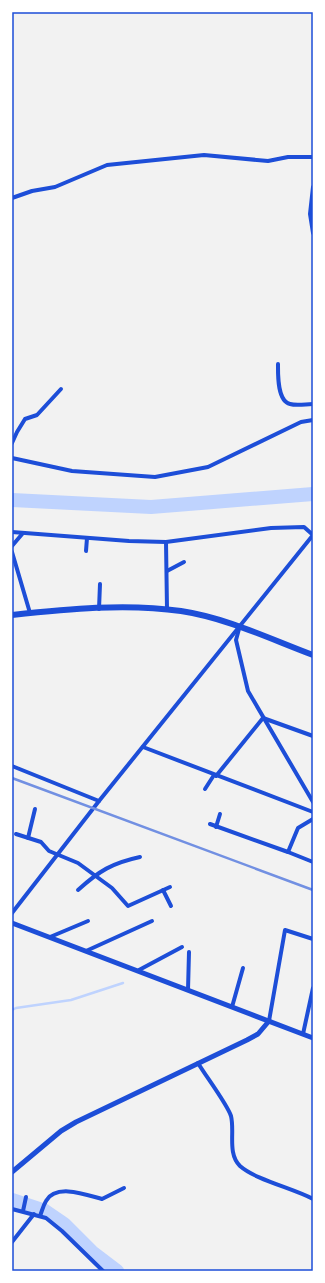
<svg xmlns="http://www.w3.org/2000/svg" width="325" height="1283" font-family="Roboto,sans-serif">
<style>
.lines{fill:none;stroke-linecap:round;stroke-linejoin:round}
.stream{stroke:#bfd3fe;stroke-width:2.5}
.river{stroke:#bfd3fe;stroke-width:14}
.minor{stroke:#1d4ed8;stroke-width:4}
.tertiary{stroke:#1d4ed8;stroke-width:5}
.primary{stroke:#1d4ed8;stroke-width:6}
.rail{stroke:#7290e2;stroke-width:2.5}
.neatline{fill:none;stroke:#1d4ed8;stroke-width:1.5}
</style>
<rect width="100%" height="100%" fill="#f2f2f2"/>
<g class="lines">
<path class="stream" d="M12,1010L16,1008L71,1000L123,983"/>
<g class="river">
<path d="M12,500L151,507L313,494"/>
<path d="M12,1200L45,1211L64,1224L92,1252L117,1271"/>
</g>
<g class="minor">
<path d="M313,187L310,214L313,233"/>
<path d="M12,198L32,191L55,187L107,165L204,155L268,161L288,157H313"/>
<path d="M278,364C278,374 277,401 290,404C297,406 306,404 313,404"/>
<path d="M12,443L17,432L25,419L37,415L61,389"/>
<path d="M12,458L72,471L155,477L208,467L301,422L313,420"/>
<path d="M12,532L129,541L166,542L271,528L304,527L313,535"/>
<path d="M166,542L167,609"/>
<path d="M12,546L23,533"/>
<path d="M86,551L87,538"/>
<path d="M12,552L30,613"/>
<path d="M167,571L184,562"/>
<path d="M99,609L100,584"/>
<path d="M239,629L236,640L248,691L313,802"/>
<path d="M263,718L313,736"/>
<path d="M143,747L313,812"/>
<path d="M12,766L99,801"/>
<path d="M216,776L263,718"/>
<path d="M205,789L214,775"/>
<path d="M313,819L298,828L288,852L313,862"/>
<path d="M210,824L288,852"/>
<path d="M216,827L220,814"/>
<path d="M16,834L41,842L49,851L78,863L112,888L128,906L170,887"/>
<path d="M28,838L35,809"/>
<path d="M78,890C99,871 112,863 140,857"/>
<path d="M163,890L171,906"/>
<path d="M12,913L99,801L313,535"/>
<path d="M50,937L88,921"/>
<path d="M86,951L152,921"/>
<path d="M139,970L182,947"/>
<path d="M188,990L189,952"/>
<path d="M232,1007L243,968"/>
<path d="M269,1021L285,930L313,939"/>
<path d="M303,1034L313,988"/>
<path d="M198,1063C205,1075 227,1104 231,1116C235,1132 227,1153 240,1166C256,1180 292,1188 313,1199"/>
<path d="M12,1209L46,1218L62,1231L103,1271"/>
<path d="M23,1211L26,1197"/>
<path d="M40,1216C42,1211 43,1206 46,1201C56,1183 87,1195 102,1199L124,1188"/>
<path d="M12,1242L34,1214"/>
</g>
<g class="tertiary">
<path d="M12,923L313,1038"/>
<path d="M12,1172L61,1131L76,1122L247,1040L258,1034L269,1021"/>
</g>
<path class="primary" d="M12,615C67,609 126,603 181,611C227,618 270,639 313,655"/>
<path class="rail" d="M12,778L313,890"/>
</g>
<rect width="325" height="1283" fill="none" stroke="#ffffff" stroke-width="26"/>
<rect x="13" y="13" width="299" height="1257" class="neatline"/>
</svg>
